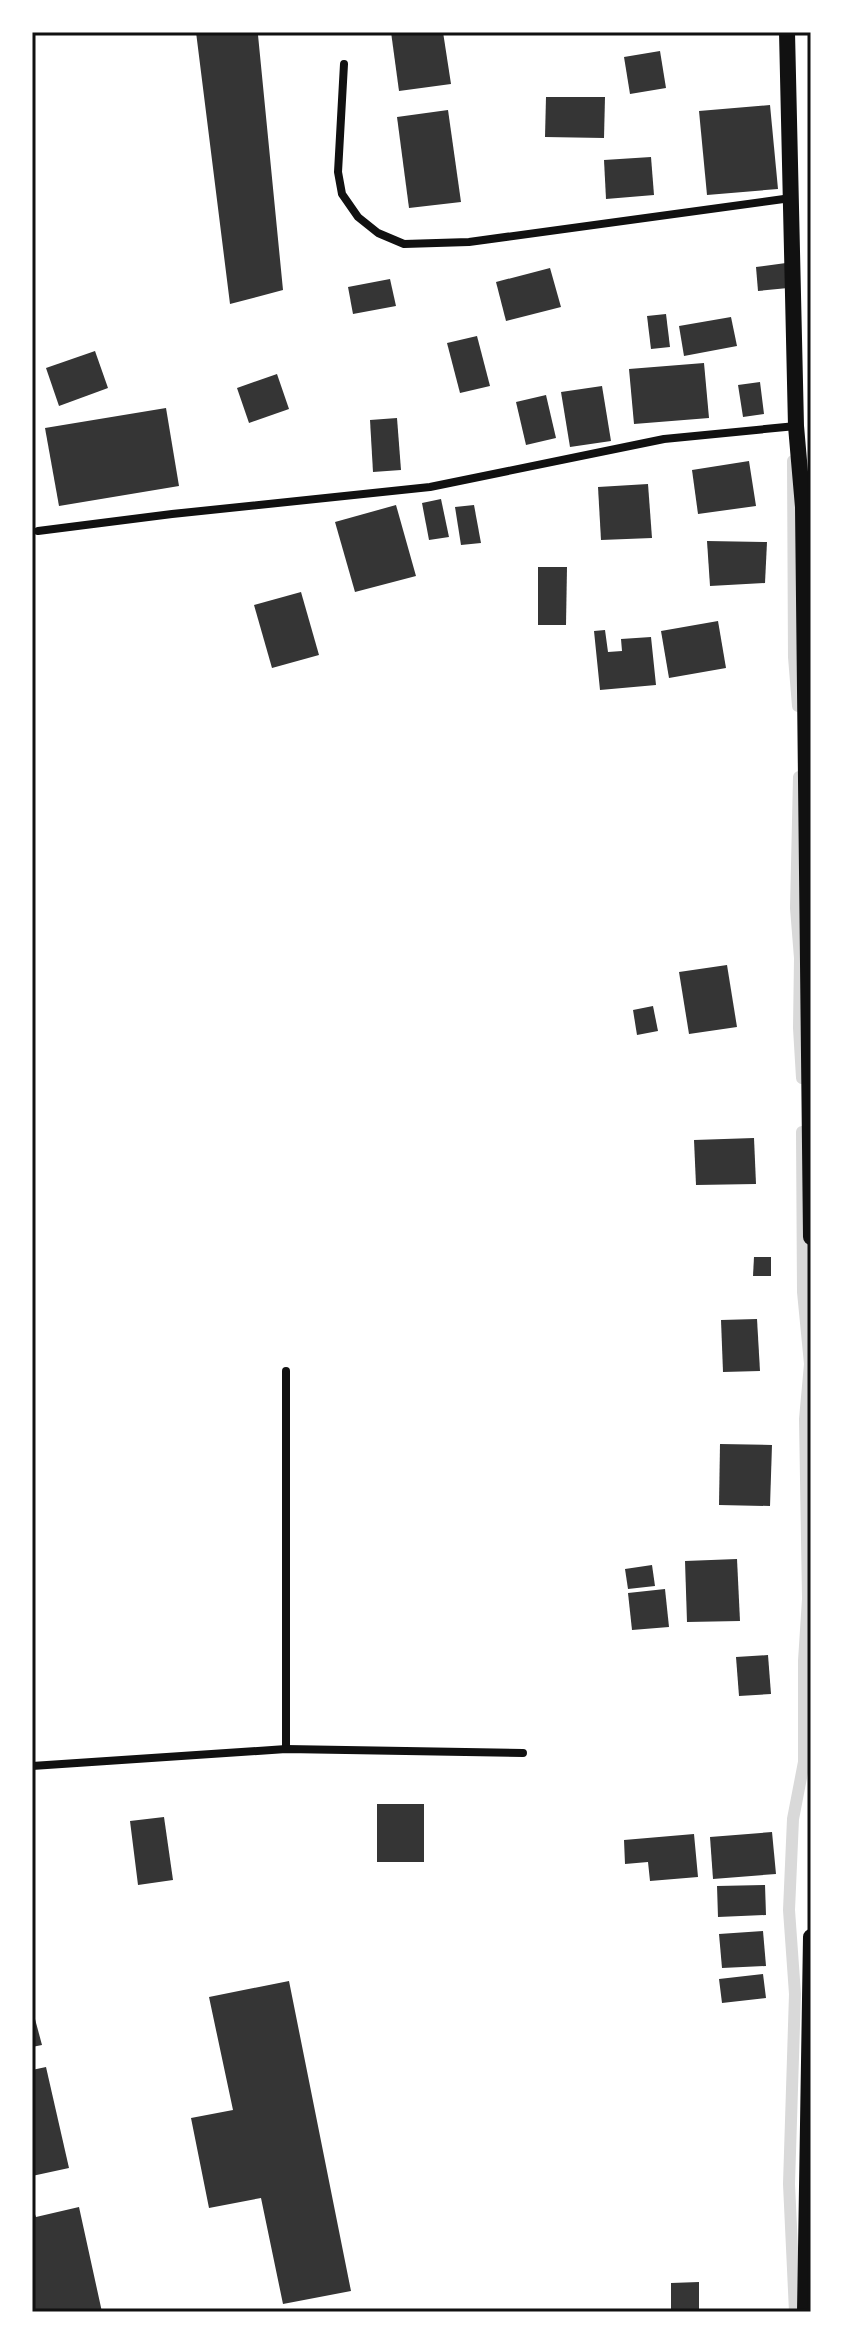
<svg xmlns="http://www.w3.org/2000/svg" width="843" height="2344" font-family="'Fira Sans',sans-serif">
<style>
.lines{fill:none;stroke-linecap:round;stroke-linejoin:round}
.stream{stroke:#d9d9d9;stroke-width:12}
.building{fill:#353535}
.minor{stroke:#111;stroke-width:8}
.secondary{stroke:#111;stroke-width:16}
.neatline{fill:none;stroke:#111;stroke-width:3}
</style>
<rect width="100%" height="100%" fill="#fff"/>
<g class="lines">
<g class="stream">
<path d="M793,461L794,657L798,706"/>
<path d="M799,777L796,908L800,958L799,1028L802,1078"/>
<path d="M795,2312L789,2184L795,1994L789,1910L793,1819L804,1762V1661L808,1599L805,1419L810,1364L803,1292L802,1132"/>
</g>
</g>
<g class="building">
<path d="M196,32H267L258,35L283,290L230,304Z"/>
<path d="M391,32H443L451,84L399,91Z"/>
<path d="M660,51L666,88L630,94L624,57Z"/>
<path d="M546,97H605L604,138L545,137Z"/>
<path d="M770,105L778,189L707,195L699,111Z"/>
<path d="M448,110L461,202L409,208L397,117Z"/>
<path d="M651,157L654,195L606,199L604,160Z"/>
<path d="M786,263L788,288L758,291L756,267Z"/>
<path d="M550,268L561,307L506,321L496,282Z"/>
<path d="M390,279L396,306L353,314L348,287Z"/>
<path d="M666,314L670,347L651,349L647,316Z"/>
<path d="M731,317L737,346L684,356L679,326Z"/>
<path d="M477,336L490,386L460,393L447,343Z"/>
<path d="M95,351L108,388L59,406L46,368Z"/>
<path d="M704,363L709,418L634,424L629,369Z"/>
<path d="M277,374L289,409L249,423L237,388Z"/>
<path d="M760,382L764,414L743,417L738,385Z"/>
<path d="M602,386L611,441L570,447L561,392Z"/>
<path d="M546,395L556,438L526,445L516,402Z"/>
<path d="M166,408L179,486L59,506L45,428Z"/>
<path d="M397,418L401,470L373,472L370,420Z"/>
<path d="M749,461L756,506L698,514L692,470Z"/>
<path d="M648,484L652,538L601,540L598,487Z"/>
<path d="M441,499L449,537L429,540L422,503Z"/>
<path d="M396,505L416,576L355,592L335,522Z"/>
<path d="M474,505L481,543L461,545L455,507Z"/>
<path d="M707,541L767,542L765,583L710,586Z"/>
<path d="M538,567H567L566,625H538Z"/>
<path d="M301,592L319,655L272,668L254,605Z"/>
<path d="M718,621L726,668L669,678L661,631Z"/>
<path d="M605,630L608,652L622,651L621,639L651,637L656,685L600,690L594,631Z"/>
<path d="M727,965L737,1027L689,1034L679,972Z"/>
<path d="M653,1006L658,1031L637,1035L633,1010Z"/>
<path d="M754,1138L756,1184L696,1185L694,1140Z"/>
<path d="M754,1257H771V1276H753Z"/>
<path d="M757,1319L760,1371L723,1372L721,1320Z"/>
<path d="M720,1444L772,1445L770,1506L719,1505Z"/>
<path d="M737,1559L740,1621L687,1622L685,1561Z"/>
<path d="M652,1565L655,1586L628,1589L625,1569Z"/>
<path d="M665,1589L669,1627L632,1630L628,1593Z"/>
<path d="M768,1655L771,1694L739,1696L736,1657Z"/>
<rect x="377" y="1804" width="47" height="58"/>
<path d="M164,1817L173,1880L138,1885L130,1821Z"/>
<path d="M772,1832L776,1874L713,1879L710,1837Z"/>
<path d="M694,1834L698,1877L650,1881L648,1862L625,1864L624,1840Z"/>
<path d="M765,1885L766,1915L718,1917L717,1886Z"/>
<path d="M763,1931L766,1966L722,1968L719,1934Z"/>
<path d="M763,1974L766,1998L722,2003L719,1979Z"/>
<path d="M289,1981L351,2291L283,2304L261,2198L209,2208L191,2118L233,2110L209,1997Z"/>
<path d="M35,2019L42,2045L32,2047V2020Z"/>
<path d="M46,2067L69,2168L32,2176V2070Z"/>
<path d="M32,2206L36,2217L79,2207L102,2312H32Z"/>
<path d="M699,2282V2312H671V2283Z"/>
</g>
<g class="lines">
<g class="minor">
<path d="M344,64L338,172L342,194L358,217L378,233L404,244L469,242L791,198"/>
<path d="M38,531L172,514L430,487L664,439L796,426"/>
<path d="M286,1749V1371"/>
<path d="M32,1766L286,1749L523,1753"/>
</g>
<g class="secondary">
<path d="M787,32L796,426L803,507L811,1237"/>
<path d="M805,2312L811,1937"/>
</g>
</g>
<rect width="843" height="2344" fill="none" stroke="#ffffff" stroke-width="68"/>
<rect x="34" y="34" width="775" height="2276" class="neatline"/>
</svg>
